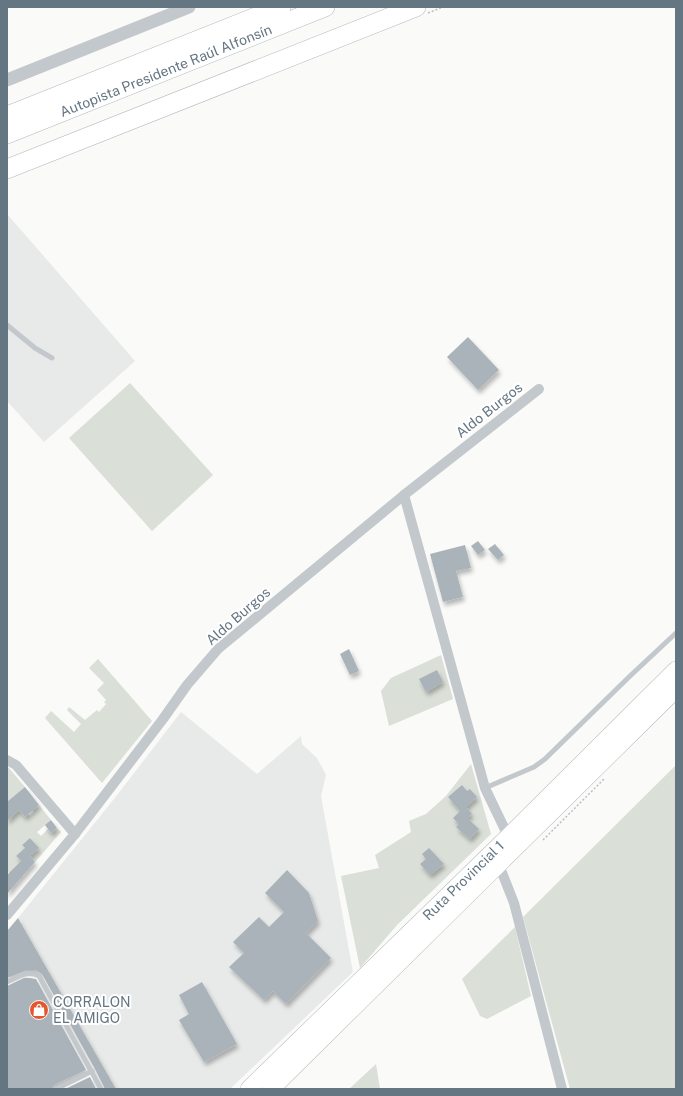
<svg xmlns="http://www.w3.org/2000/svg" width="683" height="1096" font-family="'Public Sans',sans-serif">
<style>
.built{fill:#e8e9e9}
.green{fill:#dadfd7;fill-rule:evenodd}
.building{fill:#aab3b9;filter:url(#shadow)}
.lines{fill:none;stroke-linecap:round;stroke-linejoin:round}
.primary-casing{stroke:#b5babe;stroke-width:18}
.motorway-casing{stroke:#b4b9bd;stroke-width:20}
.path{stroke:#bbbfc2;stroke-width:1.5;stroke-dasharray:2 2;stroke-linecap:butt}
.service{stroke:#c3c8cc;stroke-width:5}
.minor{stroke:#c3c8cc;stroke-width:10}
.tertiary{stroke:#c3c8cc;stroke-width:13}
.primary{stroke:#fff;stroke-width:17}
.motorway{stroke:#fff;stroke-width:19}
.labels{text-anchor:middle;stroke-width:4;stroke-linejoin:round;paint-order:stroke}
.street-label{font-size:14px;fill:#657683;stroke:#fff}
.poi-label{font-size:14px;fill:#657683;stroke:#fff;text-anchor:start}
</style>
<defs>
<filter id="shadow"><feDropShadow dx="2" dy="4" stdDeviation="2" flood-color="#0004"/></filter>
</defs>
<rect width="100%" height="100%" fill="#fafaf8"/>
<g class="built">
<path d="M7,214L135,361L44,442L7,401Z"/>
<path d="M181,712L257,774L301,736L302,744L317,758L326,775L321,796L353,972L230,1089H116L18,918L114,799Z"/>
</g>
<g class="green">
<path d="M130,383L213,475L152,531L69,438Z"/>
<path d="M441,655L453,699L389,726L381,691L391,678Z"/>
<path d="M98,659L152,721L102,783L45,718L51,711L74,732L81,724L67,710L69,707L85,720L97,710L99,712L106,704L104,702L106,700L97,690L104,683L89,668Z"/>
<path d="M471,764L491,834L397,925L360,968L341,876L379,868L375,855L411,832L409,821L426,814L446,796Z"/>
<path d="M676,765V1089H570L523,917Z"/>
<path d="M7,767L9,768L25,787L17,812L19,810L25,817L28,814L30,816L34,812L32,810L39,805L51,820L37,832L41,836L48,829L51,833L57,828L61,832L35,862L26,851L16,856L28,870L9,873L7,871ZM30,838L38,848L30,855L22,845Z"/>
<path d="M515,927L531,996L487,1019L480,1016L462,979Z"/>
<path d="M376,1064L380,1089H349Z"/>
</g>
<g class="building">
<path d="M468,337L499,370L478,390L447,357Z"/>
<path d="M478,541L485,550L478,555L471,546Z"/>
<path d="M495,544L504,555L498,560L488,549Z"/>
<path d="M465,545L471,568L456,571L463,597L443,602L430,554Z"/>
<path d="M349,649L359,671L350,675L340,654Z"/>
<path d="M437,670L443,682L426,692L419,679Z"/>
<path d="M462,785L467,791L470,789L477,797L466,807L472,814L467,818L479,829L470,839L456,827L459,824L453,818L460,811L448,797Z"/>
<path d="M25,787L39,805L25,817L19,810L7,821V802Z"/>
<path d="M51,820L57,828L51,833L45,825Z"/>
<path d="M30,838L39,848L30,856L35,862L7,894V875L21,861L16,856L25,848L22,845Z"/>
<path d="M429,848L444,864L430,875L420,864L426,859L422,854Z"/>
<path d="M287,870L309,893L318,921L306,933L331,958L286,1004L273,991L264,1000L229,967L244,953L233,942L259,917L269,927L284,912L265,893Z"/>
<path d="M18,918L116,1089H105L95,1069L42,974L35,970H27L7,978V931Z"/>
<path d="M24,978H30L36,979L86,1070L54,1085L52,1089H7V986Z"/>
<path d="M202,982L237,1044L204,1062L179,1020L189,1014L179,995Z"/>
<path d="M90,1077L96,1089H65Z"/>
</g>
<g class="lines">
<g class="primary-casing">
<g id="primary">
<path id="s1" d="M249,1089L508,837L676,670"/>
<path d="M271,1089L676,689"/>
</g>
</g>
<g class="motorway-casing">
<g id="motorway">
<path d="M7,116L281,7"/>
<path id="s2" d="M7,134L325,7"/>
<path d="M7,169L416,7"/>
</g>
</g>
<g class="path">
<path d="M428,13L443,7"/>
<path d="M543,840L604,779"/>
</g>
<g class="service">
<path d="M7,325L35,348L52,358"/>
<path d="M485,788L534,767L545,759L629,677L676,633"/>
<path d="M7,982C19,976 27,970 39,976L101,1089"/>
<path d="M56,1089L92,1071"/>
</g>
<g class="minor">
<path d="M404,495L485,788L510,840"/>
<path d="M7,760L16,765L75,834"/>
<path d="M497,860L514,903L562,1089"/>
<path d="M7,915L75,834L163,719L187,685L218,649L404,495L539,389"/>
</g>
<path class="tertiary" d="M7,80L189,7"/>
<use href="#primary" class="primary"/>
<use href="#motorway" class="motorway"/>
</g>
<defs>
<g id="shop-disc" transform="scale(1)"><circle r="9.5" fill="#e4572e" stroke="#fff"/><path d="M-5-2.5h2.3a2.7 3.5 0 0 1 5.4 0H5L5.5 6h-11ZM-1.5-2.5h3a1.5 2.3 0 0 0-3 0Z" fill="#fff"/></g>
</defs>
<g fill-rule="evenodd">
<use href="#shop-disc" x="39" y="1010"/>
</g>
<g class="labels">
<g class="street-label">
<text dy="5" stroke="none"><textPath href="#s2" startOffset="171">Autopista Presidente Raúl Alfonsín</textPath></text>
<text transform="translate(489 410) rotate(-38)" y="5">Aldo Burgos</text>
<text transform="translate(238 616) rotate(-41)" y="5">Aldo Burgos</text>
<text dy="5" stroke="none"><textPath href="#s1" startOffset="299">Ruta Provincial 1</textPath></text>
</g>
<g class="poi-label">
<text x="53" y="1007">CORRALON<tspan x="53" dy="16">EL AMIGO</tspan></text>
</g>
</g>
<rect width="683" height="1096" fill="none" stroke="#657683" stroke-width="16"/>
</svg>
